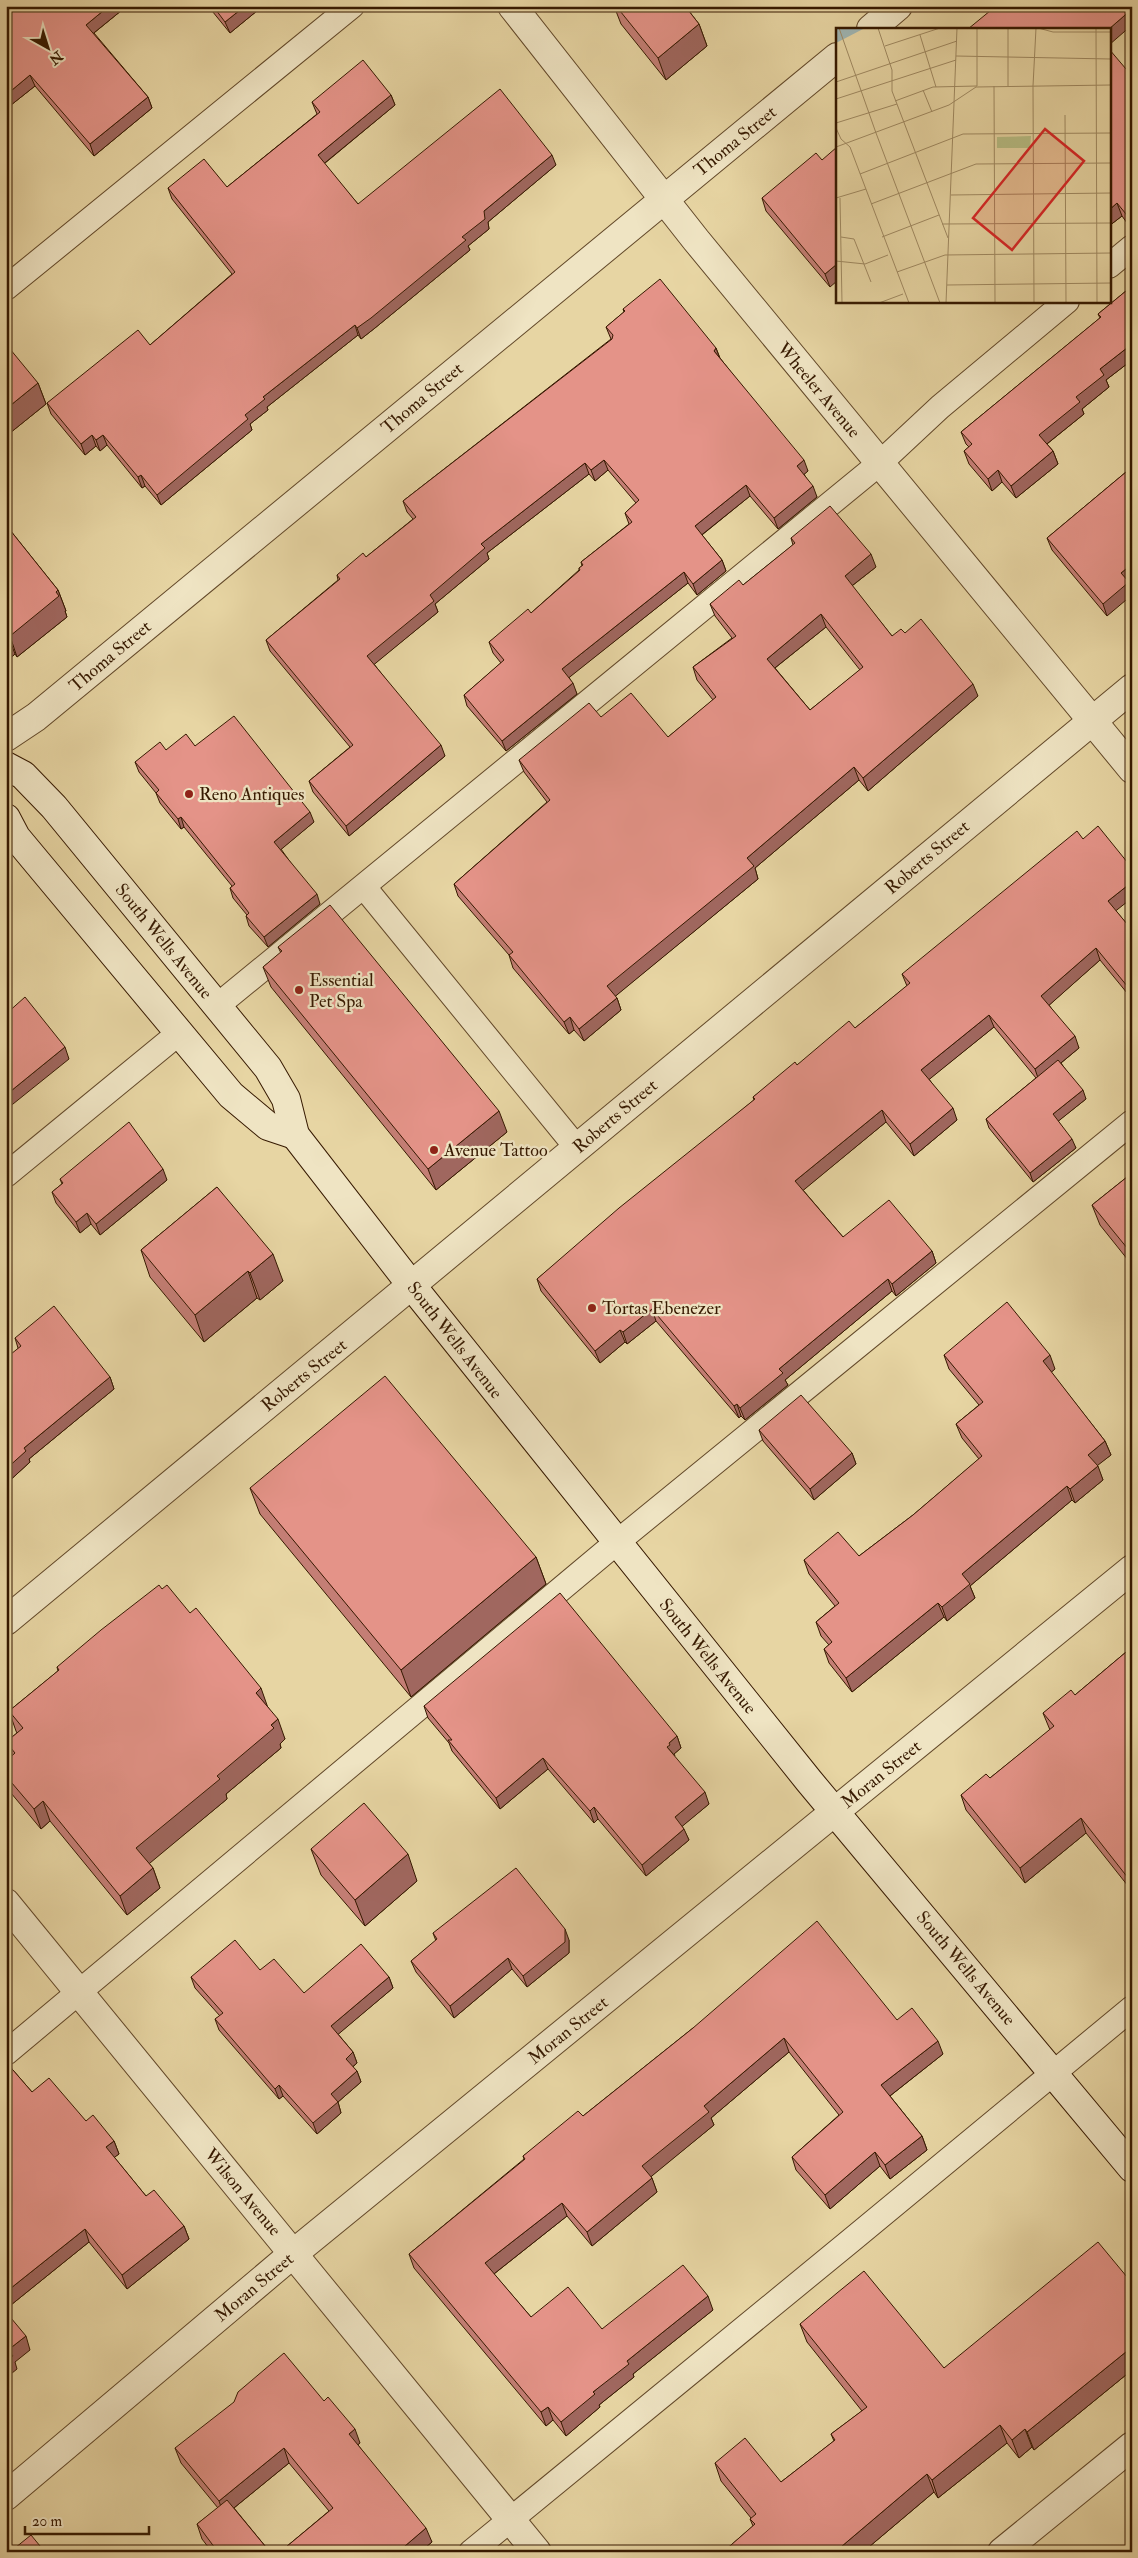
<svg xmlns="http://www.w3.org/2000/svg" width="1138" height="2558" font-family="'IM FELL Double Pica',serif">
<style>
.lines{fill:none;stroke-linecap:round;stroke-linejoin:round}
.service-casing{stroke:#624829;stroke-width:26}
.minor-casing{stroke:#624829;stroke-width:30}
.secondary-casing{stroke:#361900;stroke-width:30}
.service{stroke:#efe4c3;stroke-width:24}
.minor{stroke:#efe4c3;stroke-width:28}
.secondary{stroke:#efe4c3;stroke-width:28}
.wall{fill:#c47e75;stroke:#361900;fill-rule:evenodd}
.shaded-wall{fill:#a0675f;stroke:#361900}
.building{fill:#e49388;stroke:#361900;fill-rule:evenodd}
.poi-dot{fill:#8f2418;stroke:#efe4c3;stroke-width:2}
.labels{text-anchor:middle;stroke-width:4.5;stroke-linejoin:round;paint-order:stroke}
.street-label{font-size:18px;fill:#361900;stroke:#efe4c3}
.poi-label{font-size:18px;fill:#361900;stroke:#efe4c3;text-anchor:start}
.inset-road{fill:none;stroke:#a08a62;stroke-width:1}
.view{fill:#d62828;fill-opacity:0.15;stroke:#d62828;stroke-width:2.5}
.inset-edge{fill:none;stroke:#361900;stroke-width:2.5}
</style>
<rect width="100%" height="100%" fill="#e7d5a3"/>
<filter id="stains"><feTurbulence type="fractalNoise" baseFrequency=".004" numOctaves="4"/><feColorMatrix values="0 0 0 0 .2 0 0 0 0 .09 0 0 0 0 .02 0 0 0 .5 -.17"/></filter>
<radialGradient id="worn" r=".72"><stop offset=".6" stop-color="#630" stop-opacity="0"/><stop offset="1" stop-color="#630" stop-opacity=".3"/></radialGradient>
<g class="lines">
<g class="service-casing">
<g id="service">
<path d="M1109,266L1132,247"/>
<path d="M6,288L352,6"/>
<path d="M364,887L577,1148"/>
<path d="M217,1006L880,463L940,407L1067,301"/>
<path d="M6,1175L179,1033"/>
<path d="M6,2053L616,1543L1132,1122"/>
<path d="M471,2552C693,2372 912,2190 1132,2008"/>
</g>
</g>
<g class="minor-casing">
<g id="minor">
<path d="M512,6L696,240L1132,769"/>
<path d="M871,29L898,6"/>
<path d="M6,737L36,717L837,57"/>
<path d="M6,1621L1132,688"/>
<path d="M6,1903L537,2552"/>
<path d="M6,2496L294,2253L1132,1569"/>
<path d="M1002,2552L1132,2446"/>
</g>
</g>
<g class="secondary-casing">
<g id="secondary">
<path d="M6,766L23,775L54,807L268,1068L286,1099L295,1135L412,1286L809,1781L1132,2168"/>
<path d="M6,818L16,837L231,1095L268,1126L295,1135"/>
</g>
</g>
<use href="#service" class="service"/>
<use href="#minor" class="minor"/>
<use href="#secondary" class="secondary"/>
</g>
<g class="wall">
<path d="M6,6H127L94,33L148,97L152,108L94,156L35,86L6,109Z"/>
<path d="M208,6H263L230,33Z"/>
<path d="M614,6H685L699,24L707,46L666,80L621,24Z"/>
<path d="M1109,49L1130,227L1122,216L1109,226Z"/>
<path d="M391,95L395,105L324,164L358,204L556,165L488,222L489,229L468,246L470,250L375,328L361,339L358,335L267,407L268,410L250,424L252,430L161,505L145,486L142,488L107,445L100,451L96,446L85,455L51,414L47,403L150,345L232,274L172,199L168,188L227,187L317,114L312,102Z"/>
<path d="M822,160L830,287L766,211L762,198Z"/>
<path d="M1132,286V360L1106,380L1109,387L1082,409L1084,414L1047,444L1053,451L1058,464L1016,498L1002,482L992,491L969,464L964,451L969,447L966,444L961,432L1100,318L1098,314Z"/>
<path d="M623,309L716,348L720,358L808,471L804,474L817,497L778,529L750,496L702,535L722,560L726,571L697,595L688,583L569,677L577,694L506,751L467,706L464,695L501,663L493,653L489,642L531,613L579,570V568L582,566L581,562L629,524L625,513L636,503L608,470L595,481L589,474L487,553L489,559L435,604L438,612L374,664L445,756L349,836L313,792L309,781L350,747L270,651L266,640L338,580L337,575L366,557L413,519L407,512L403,501L611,339L606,327L624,312Z"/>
<path d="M6,352L38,383L46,404L10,433L6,429Z"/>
<path d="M1132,467V580L1129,582L1107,616L1052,550L1047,538Z"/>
<path d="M6,525L58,590L66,611H65L67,617L17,657L15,654L8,660L6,657Z"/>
<path d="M791,538L876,567L852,586L892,636L905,633L978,696L868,791L859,780L755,868L758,879L615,996L617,998L621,1010L584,1041L574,1030L569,1034L513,968L509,955L458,896L454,884L547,802L524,772L519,760L601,717L668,737L713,700L697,680L693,667L732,638L715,616L710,604L743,585L793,545ZM826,627L860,670L810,710L775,668Z"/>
<path d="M195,746L314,822L281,849L320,904L268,947L249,926L246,916L247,915L233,898L230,888L232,886L184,827L181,829L160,803L156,793L139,772L135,762L166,750Z"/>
<path d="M1116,911L1132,930V999L1100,960L1049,1005L1079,1048L1061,1063L1086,1099L1058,1121L1076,1148L1033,1182L989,1128L986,1119L1036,1078L994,1027L929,1079L957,1120L914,1156L886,1122L803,1190L843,1237L932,1251L936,1263L896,1296L892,1291L785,1380L788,1385L745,1420L741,1416L739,1418L656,1321L627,1344L625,1342L600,1363L541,1291L537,1279L754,1100L753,1097L797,1065L855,1028L907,986L902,974Z"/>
<path d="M278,947L507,1132L436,1190L271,987L263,967L281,953Z"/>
<path d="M1132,1173V1265L1100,1225L1092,1205Z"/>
<path d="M60,1179L167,1180L100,1235L91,1224L80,1233L56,1203L52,1192L62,1184Z"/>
<path d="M217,1187L283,1281L260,1300L257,1298L204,1342L150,1277L141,1250Z"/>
<path d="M15,1338L110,1377L114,1389L29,1459L30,1462L6,1484L18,1348Z"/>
<path d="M944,1355L1055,1369L1051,1372L1105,1441L1111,1455L1097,1465L1103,1480L1075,1503L1072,1500L970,1586L975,1598L947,1621L944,1617L852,1692L829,1663L824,1649L829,1645L821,1636L816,1622L835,1606L809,1574L804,1560L859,1556L913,1515L979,1459L962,1438L956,1424L979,1405L949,1369Z"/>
<path d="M759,1430L852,1453L856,1464L814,1500L763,1441Z"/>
<path d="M250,1488L536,1557L546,1584L411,1697L260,1514Z"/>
<path d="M1132,1647V1891L1086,1833L1025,1883L966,1810L961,1795L990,1778L1050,1730L1043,1713L1075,1695Z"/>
<path d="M57,1667L268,1707L285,1739L280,1744L281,1748L226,1794L227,1799L149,1863L153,1868L160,1888L127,1915L50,1821L41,1829L6,1787V1761L12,1757L6,1742L17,1733L16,1731L9,1711L58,1671Z"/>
<path d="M424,1706L677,1736L681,1748L674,1754V1756L709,1804L682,1826L689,1840L646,1876L598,1819L594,1823L548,1769L500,1809L452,1751L449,1743L428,1718Z"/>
<path d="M311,1849L417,1881L365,1926L321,1875Z"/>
<path d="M433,1933L569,1940V1953L527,1987L512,1969L454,2018L416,1972L411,1961L436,1941Z"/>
<path d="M260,1970L304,1993L389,1977L393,1988L338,2034L353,2052L357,2063L353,2067L357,2071L361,2082L338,2102L341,2113L317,2134L283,2096L279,2099L219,2030L215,2019L220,2016L195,1988L191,1977Z"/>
<path d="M897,2020L943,2054L890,2096L922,2136L927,2150L890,2179L880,2166L830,2209L796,2170L792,2157L839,2115L789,2052L711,2118L714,2125L651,2176L657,2192L592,2246L567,2216L494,2274L531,2317L602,2329L713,2310L633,2374L634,2377L599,2405L600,2407L566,2436L553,2420L546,2426L414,2268L409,2254L524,2159L523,2156L583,2116L693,2028Z"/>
<path d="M6,2062L32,2092L86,2121L114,2141L119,2154L114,2157L146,2196L184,2226L189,2239L127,2289L89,2242L6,2309Z"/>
<path d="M1132,2283V2370L1034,2450L1032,2447L1019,2458L1007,2443L938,2498L934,2492L863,2552H723L753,2526L750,2519L751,2518L721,2481L715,2463L781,2482L834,2441L831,2434L862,2411L807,2342L800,2324L944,2368Z"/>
<path d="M324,2401L360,2443L358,2445L432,2542L420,2552H280L329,2511L289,2463L234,2508L270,2552H212L202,2539L197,2524L218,2508L181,2463L175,2448Z"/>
</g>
<g class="shaded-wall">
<path d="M109,6H127L90,36L86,25Z"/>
<path d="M245,6H263L230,33L225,22Z"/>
<path d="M1132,9V25L1109,45V29Z"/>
<path d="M699,24L707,46L666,80L658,58Z"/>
<path d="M30,75L35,86L6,109V95Z"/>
<path d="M391,95L395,105L321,166L318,155Z"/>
<path d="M148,97L152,108L94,156L90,144Z"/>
<path d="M1132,119V134L1128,123Z"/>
<path d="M552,155L556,165L488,222L489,229L468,246L470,250L375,328L361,339L357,328L462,237L484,211Z"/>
<path d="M1117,203L1122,216L1109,226V210Z"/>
<path d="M1132,209V226L1130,227L1126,214Z"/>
<path d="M837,264V281L830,287L825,274Z"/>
<path d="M355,325L358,335L267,407L268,410L250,424L252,430L161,505L157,495L245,415L263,397Z"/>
<path d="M1132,344V360L1106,380L1109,387L1082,409L1084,414L1043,447L1039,435L1076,397L1100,369Z"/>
<path d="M716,348L720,359L714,351Z"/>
<path d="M38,383L46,404L10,433L6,422V409Z"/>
<path d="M92,435L96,446L85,455L81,444Z"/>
<path d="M103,435L107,445L100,451L96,440Z"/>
<path d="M1053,451L1058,464L1016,498L1011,486Z"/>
<path d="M604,460L608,470L595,481L591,470Z"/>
<path d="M804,460L808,471L801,477L797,466Z"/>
<path d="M585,463L589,474L487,553L489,559L435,604L438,612L371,667L367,656L481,544Z"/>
<path d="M998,470L1002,482L992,491L988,479Z"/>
<path d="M141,475L145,486L142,488L138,477Z"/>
<path d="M746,485L750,496L699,537L695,526Z"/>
<path d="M813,486L817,497L778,529L774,518Z"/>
<path d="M871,554L876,567L849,588L845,576Z"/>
<path d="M722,560L726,571L697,595L693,584Z"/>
<path d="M1132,564V580L1129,582L1132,591V595L1107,616L1103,604L1121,573Z"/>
<path d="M684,572L688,583L566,680L562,669Z"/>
<path d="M58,590L66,611H65L67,617L17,657L10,636Z"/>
<path d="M821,614L826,627L771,671L767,659Z"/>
<path d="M7,633L15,654L8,660L6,654V634Z"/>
<path d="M573,683L577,694L506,751L502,741Z"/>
<path d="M973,684L978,696L868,791L863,778Z"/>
<path d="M441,745L445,756L349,836L346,826Z"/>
<path d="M854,767L859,780L755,868L758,879L612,999L607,986L747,858Z"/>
<path d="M310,812L314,822L278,852L274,842Z"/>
<path d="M181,817L184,827L181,829L178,819Z"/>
<path d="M1132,882V898L1113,913L1108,901Z"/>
<path d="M317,894L320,904L268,947L264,937Z"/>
<path d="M1096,948L1100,960L1046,1008L1041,996Z"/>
<path d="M617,998L621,1010L584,1041L579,1029Z"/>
<path d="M989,1015L994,1027L926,1082L921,1070Z"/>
<path d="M570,1017L574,1030L569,1034L564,1022Z"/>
<path d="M1075,1036L1079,1048L1039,1081L1035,1069Z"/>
<path d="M65,1047L69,1059L8,1108L6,1104V1095Z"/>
<path d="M1083,1090L1086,1099L1056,1123L1053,1114Z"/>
<path d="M953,1108L957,1120L914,1156L910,1144Z"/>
<path d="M882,1110L886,1122L800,1193L795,1181Z"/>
<path d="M499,1111L507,1132L436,1190L428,1169Z"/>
<path d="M1072,1139L1076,1148L1033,1182L1030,1173Z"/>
<path d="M163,1169L167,1180L100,1235L96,1224Z"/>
<path d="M87,1213L91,1224L80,1233L76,1222Z"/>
<path d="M932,1251L936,1263L896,1296L892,1284Z"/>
<path d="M273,1254L283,1281L260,1300L250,1273Z"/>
<path d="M248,1271L257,1298L204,1342L195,1315Z"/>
<path d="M888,1279L892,1291L785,1380L788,1385L745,1420L740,1408L779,1369Z"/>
<path d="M652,1309L656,1321L627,1344L623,1332Z"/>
<path d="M620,1330L625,1342L600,1363L595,1351Z"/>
<path d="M1050,1355L1055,1369L1048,1375L1043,1361Z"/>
<path d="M110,1377L114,1389L29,1459L30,1462L6,1484V1469L24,1448Z"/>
<path d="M737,1404L741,1416L739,1418L734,1406Z"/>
<path d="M1105,1441L1111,1455L1093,1469L1088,1455Z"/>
<path d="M852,1453L856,1464L814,1500L810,1489Z"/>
<path d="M1098,1466L1103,1480L1075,1503L1070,1489Z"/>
<path d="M1067,1486L1072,1500L970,1586L975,1598L947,1621L942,1607L962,1574Z"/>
<path d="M536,1557L546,1584L411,1697L401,1670Z"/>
<path d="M938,1603L944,1617L852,1692L846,1678Z"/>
<path d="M261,1688L268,1708L256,1693Z"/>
<path d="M278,1719L285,1739L280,1744L281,1748L226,1794L227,1799L144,1868L136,1848Z"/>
<path d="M677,1736L681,1748L674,1754L675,1756L667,1747L669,1743Z"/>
<path d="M543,1758L548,1769L500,1809L496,1798Z"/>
<path d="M1132,1770V1787L1127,1774Z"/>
<path d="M705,1792L709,1804L679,1829L675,1817Z"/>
<path d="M43,1801L50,1821L41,1829L34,1809Z"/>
<path d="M594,1807L598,1819L594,1823L590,1811Z"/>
<path d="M1081,1818L1086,1833L1025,1883L1020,1868Z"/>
<path d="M684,1829L689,1840L646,1876L642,1865Z"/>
<path d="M408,1854L417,1881L365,1926L355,1900Z"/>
<path d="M153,1868L160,1888L127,1915L120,1896Z"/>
<path d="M565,1929L569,1940V1953L527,1987L523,1976Z"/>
<path d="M508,1958L512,1969L454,2018L450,2006Z"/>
<path d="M389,1977L393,1988L335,2037L331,2026Z"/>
<path d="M784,2038L789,2052L711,2118L714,2125L647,2180L642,2166L704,2106Z"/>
<path d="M938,2041L943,2054L886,2099L881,2085Z"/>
<path d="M353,2052L357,2063L350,2069L346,2059Z"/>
<path d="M357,2071L361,2082L338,2102L341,2113L317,2134L313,2123L331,2094Z"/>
<path d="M279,2085L283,2096L279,2099L275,2089Z"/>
<path d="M922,2136L927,2150L890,2179L885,2165Z"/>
<path d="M114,2141L119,2154L111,2160L106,2147Z"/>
<path d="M875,2152L880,2166L830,2209L825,2195Z"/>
<path d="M652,2178L657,2192L592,2246L587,2232Z"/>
<path d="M562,2203L567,2216L490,2277L485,2263Z"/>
<path d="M184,2226L189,2239L127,2289L122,2275Z"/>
<path d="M85,2229L89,2242L6,2309V2292Z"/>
<path d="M708,2296L713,2310L633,2374L634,2377L599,2405L600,2407L566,2436L561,2422L627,2361Z"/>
<path d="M26,2336L30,2350L15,2362L17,2369L6,2378V2361L8,2350Z"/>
<path d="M1132,2347V2370L1034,2450L1027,2432Z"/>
<path d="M548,2407L553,2420L546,2426L541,2412Z"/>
<path d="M1000,2425L1007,2443L938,2498L932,2480Z"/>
<path d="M355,2429L360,2443L354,2448L349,2434Z"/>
<path d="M1025,2429L1032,2447L1019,2458L1012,2440Z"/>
<path d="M284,2448L289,2463L224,2516L219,2501Z"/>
<path d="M927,2474L934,2492L863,2552H835Z"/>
<path d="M426,2528L432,2542L420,2552H398Z"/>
</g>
<g class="building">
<path d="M6,6H109L86,25L148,97L90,144L30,75L6,95Z"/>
<path d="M213,6H245L225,22Z"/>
<path d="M616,6H685L699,24L658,58Z"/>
<path d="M996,6H1132V9L1109,29H968Z"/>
<path d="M1109,49L1132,76V119L1128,123L1132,128V209L1126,214L1117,203L1109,210Z"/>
<path d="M363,60L391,95L318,155L358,204L500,89L552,155L484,211L485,219L462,237L466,240L371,318L357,328L355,325L263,397L265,399L245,415L248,419L157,495L141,475L138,477L103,435L96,440L92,435L81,444L47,403L138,330L150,345L235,272L168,188L204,159L227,187L320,112L312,102Z"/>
<path d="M837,147V264L825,274L762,198L816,153L822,160Z"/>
<path d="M660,279L716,348L714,351L804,460L797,466L813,486L774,518L746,485L695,526L722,560L693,584L684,572L562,669L573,683L502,741L464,695L504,660L489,642L528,609L531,613L580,570L579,568L583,565L581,562L632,522L625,513L639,500L604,460L591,470L585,463L481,544L485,548L430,595L434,601L367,656L441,745L346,826L309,781L353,745L266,640L340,579L337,575L363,553L366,557L416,517L403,501L612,339L613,335L606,327L625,311L623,309Z"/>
<path d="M1132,286V344L1100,369L1104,375L1076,397L1080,402L1039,435L1053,451L1011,486L998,470L988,479L964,451L972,444L961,432L1101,317L1098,314Z"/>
<path d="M10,349L38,383L6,409V352Z"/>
<path d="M1132,467V564L1121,573L1129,582L1103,604L1047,538Z"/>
<path d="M830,506L871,554L845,576L892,636L901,629L905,633L921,619L973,684L863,778L854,767L747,858L754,866L607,986L617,998L579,1029L570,1017L564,1022L509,955L513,952L454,884L550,800L519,760L589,703L601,717L631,693L668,737L716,697L693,667L736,636L710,604L739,580L743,585L795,543L791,538ZM821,614L863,667L810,710L767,659Z"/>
<path d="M6,525L58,590L56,592L59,596L10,636L7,633L6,634Z"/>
<path d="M234,716L310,812L274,842L317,894L264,937L246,916L249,913L230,888L235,884L181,817L178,819L156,793L159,790L135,762L160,742L166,750L186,734L195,746Z"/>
<path d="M1098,826L1132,868V882L1108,901L1132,930V992L1096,948L1041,996L1075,1036L1035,1069L989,1015L921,1070L953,1108L910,1144L882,1110L795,1181L843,1237L889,1200L932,1251L892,1284L888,1279L779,1369L783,1373L740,1408L737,1404L734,1406L652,1309L623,1332L620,1330L595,1351L537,1279L619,1208L755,1099L753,1097L795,1062L797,1065L849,1021L855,1028L910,983L902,974L1077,831L1083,839Z"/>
<path d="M330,905L499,1111L428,1169L263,967L282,951L278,947Z"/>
<path d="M25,997L65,1047L6,1095V1014Z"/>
<path d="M1058,1060L1083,1090L1053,1114L1072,1139L1030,1173L986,1119Z"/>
<path d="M129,1122L163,1169L96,1224L87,1213L76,1222L52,1192L63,1183L60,1179Z"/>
<path d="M1132,1173V1254L1092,1205Z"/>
<path d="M217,1187L273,1254L250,1273L248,1271L195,1315L141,1250Z"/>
<path d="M1007,1302L1050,1355L1043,1361L1105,1441L1088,1455L1098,1466L1070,1489L1067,1486L962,1574L970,1584L942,1607L938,1603L846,1678L824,1649L832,1642L816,1622L839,1603L804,1560L838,1532L859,1556L913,1515L982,1456L956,1424L983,1402L944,1355Z"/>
<path d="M54,1306L110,1377L24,1448L26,1451L6,1469V1358L21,1346L15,1338Z"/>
<path d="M385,1376L536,1557L401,1670L250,1488Z"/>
<path d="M801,1395L852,1453L810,1489L759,1430Z"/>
<path d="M159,1585L162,1589L167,1585L190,1613L196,1608L261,1688L256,1693L278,1719L271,1725L274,1728L217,1776L220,1779L136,1848L153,1868L120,1896L43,1801L34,1809L6,1776V1761L15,1753L6,1742L23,1728L9,1711L59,1670L57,1667L101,1630Z"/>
<path d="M560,1593L677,1736L669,1743L670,1745L667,1747L705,1792L675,1817L684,1829L642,1865L594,1807L590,1811L543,1758L496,1798L448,1740H452L424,1706Z"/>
<path d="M1132,1647V1770L1127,1774L1132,1779V1883L1081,1818L1020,1868L961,1795L986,1774L990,1778L1054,1726L1043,1713L1071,1690L1075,1695Z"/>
<path d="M364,1803L408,1854L355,1900L311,1849Z"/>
<path d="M516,1868L565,1929V1942L523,1976L508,1958L450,2006L411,1961L437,1939L433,1933Z"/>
<path d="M817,1921L897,2020L912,2008L938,2041L881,2085L922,2136L885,2165L875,2152L825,2195L792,2157L843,2112L784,2038L704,2106L709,2112L642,2166L652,2178L587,2232L562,2203L485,2263L531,2317L568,2287L602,2329L683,2265L708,2296L627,2361L629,2364L593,2392L595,2394L561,2422L548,2407L541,2412L409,2254L525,2159L523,2156L578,2111L583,2116L693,2028Z"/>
<path d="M235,1940L260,1970L274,1959L304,1993L361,1944L389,1977L331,2026L353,2052L346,2059L357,2071L331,2094L338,2102L313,2123L279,2085L275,2089L215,2019L223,2013L191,1977Z"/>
<path d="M6,2062L32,2092L49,2078L86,2121L93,2115L114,2141L106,2147L146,2196L154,2190L184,2226L122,2275L85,2229L6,2292Z"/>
<path d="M1098,2242L1132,2283V2347L1027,2432L1025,2429L1012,2440L1000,2425L932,2480L927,2474L835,2552H723L755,2524L750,2519L756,2514L715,2463L745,2438L781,2482L835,2440L831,2434L867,2407L800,2324L837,2293L864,2271L944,2368Z"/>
<path d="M6,2312L26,2336L8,2350L13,2356L6,2361Z"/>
<path d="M284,2353L324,2401L328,2397L355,2429L349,2434L426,2528L398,2552H280L333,2508L284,2448L219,2501L175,2448L234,2402L238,2392Z"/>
<path d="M227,2500L270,2552H218L197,2524Z"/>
<path d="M31,2535L45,2552H10Z"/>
</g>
<g class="poi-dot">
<circle cx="189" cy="794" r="5"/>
<circle cx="299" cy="990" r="5"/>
<circle cx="434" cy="1150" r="5"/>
<circle cx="592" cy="1308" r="5"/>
</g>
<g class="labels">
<g class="street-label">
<text transform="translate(735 141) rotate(-39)" y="6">Thoma Street</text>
<text transform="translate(819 390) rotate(50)" y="6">Wheeler Avenue</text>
<text transform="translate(422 398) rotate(-40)" y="6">Thoma Street</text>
<text transform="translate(110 656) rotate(-40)" y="6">Thoma Street</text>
<text transform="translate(927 857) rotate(-40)" y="6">Roberts Street</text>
<text transform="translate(164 941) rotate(51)" y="6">South Wells Avenue</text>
<text transform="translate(615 1116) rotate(-40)" y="6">Roberts Street</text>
<text transform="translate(455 1340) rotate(52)" y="6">South Wells Avenue</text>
<text transform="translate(304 1375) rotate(-39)" y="6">Roberts Street</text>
<text transform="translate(708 1656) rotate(51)" y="6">South Wells Avenue</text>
<text transform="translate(881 1774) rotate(-39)" y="6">Moran Street</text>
<text transform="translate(966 1968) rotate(50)" y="6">South Wells Avenue</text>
<text transform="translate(568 2030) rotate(-39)" y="6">Moran Street</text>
<text transform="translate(243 2192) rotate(50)" y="6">Wilson Avenue</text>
<text transform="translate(254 2287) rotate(-40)" y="6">Moran Street</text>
</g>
<g class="poi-label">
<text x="199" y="800">Reno Antiques</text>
<text x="309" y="986">Essential<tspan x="309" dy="21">Pet Spa</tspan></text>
<text x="444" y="1156">Avenue Tattoo</text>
<text x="602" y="1314">Tortas Ebenezer</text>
</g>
</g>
<g transform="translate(836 28)">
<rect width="275" height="275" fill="#e7d5a3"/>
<path d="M195,108L194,120H161V109Z" fill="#b7bd84"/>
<path d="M1,0H29L0,15Z" fill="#9eb5b3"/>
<path class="inset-road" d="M3,0L40,105M42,0L56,42V63L112,210M172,0V58M202,0L217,4H275M260,0L261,275M84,7L100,59M49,18L104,0M120,28L275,31M0,54L121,13M158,58L159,275M87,62L96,84M0,71L120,32M59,73L97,59L141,58V0M229,87L230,275M0,95L61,76M0,100L5,111L14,119L73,275M40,105L104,275M0,119L113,77L140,59L275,57M24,146L127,106L275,105M115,167L275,165M0,170L30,161M4,170L6,275M35,176L140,136L275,135M106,196L275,195M5,209L18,211L35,254M46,209L103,187M0,233L29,236L52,227M61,244L109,227L275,225M111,257L275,255M43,275L67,266M110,275L121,0M198,275L197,58L200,0"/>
<path class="view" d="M209,101L248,133L176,222L137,190Z"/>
<rect width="275" height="275" class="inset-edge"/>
</g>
<rect width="1138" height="2558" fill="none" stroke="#e7d5a3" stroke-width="25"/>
<rect x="8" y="8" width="1123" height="2543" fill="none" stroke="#361900" stroke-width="2.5"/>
<rect x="12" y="12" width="1113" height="2533" fill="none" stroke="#361900"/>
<g transform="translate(48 48) rotate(141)" stroke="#efe4c3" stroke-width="4" paint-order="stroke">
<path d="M0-4L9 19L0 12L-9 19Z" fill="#361900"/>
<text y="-8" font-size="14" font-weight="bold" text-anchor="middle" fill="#361900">N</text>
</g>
<path d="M25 2526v8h124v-8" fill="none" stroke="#361900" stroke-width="2.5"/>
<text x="32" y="2526" font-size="15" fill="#361900" stroke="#efe4c3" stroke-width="4" paint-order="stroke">20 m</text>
<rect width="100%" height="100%" filter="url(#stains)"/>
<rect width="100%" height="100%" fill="url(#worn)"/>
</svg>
